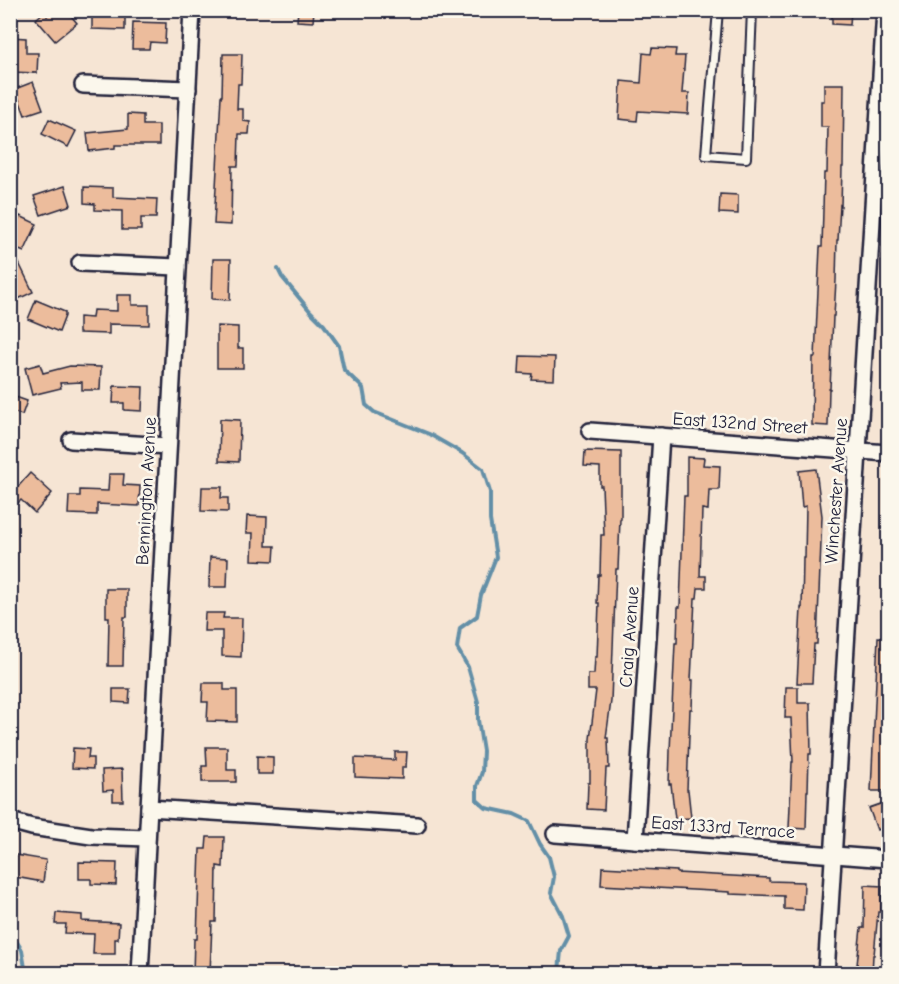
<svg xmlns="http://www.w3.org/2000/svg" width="899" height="984" font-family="'Comic Neue',sans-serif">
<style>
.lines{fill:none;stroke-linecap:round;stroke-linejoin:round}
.stream{stroke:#638fa7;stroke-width:4}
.building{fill:#ecbc9c;stroke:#22223b;stroke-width:1.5}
.lane-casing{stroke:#22223b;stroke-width:12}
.street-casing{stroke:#22223b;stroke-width:20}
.lane{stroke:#fbf7ec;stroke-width:8}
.street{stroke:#fbf7ec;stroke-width:15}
.labels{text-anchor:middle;stroke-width:5;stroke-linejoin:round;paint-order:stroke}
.street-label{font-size:18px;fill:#22223b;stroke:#fbf7ec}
</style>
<rect width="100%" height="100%" fill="#f6e5d4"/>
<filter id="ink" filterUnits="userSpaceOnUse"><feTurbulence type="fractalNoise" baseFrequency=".0167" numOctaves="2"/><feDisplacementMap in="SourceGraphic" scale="12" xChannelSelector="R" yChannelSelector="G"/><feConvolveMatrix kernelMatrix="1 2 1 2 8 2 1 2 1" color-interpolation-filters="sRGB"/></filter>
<g filter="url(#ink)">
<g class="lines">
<g class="stream">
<path d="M278,269L282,277L310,311L324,325L339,346L344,370L363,388L366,405L374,412L429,434L462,453L483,469L490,492V520L496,557L481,595L477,616L460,628L457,648L468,667L478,702V720L483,751L482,772L477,786V800L486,808L514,814L529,821L540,844L549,857L554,877L551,893L563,916L569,936L561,951L559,971L561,974"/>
<path d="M10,931L22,950L26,974"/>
</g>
</g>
<g class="building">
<path d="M53,10H66L77,23L55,41L36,19L44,12L47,16Z"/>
<path d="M92,10H125V30L92,29Z"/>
<path d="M298,10H314L313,22L297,21Z"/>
<path d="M832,10H851L850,25L832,24Z"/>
<path d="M133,22L166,23L165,43L150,42L149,49H132Z"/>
<path d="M10,37L26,38V53H38L37,73L10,72Z"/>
<path d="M652,48L676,49L675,56H685L682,93H689L688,114L638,111L637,121L619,119L621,81L641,83L643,53L651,54Z"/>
<path d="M223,54H242L241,84H238L237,109H243V121L250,122L249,134H239L238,166H232L231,225L214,224L221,96H222Z"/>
<path d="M33,82L43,109L25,115L15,89Z"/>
<path d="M824,84H844L843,167H842L841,206L840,205L838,240H837L836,280L834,316H833L830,389H829L828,426L812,425L813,357H815L820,247H822L824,173H827L828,127H821V101H824Z"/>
<path d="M128,114L143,115V125H159V145H115V148L89,151L87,133L128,129Z"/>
<path d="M49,119L76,131L68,147L42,134Z"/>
<path d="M65,186L71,205L41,215L34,196Z"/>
<path d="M84,187L113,188V197L157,199L156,218H141V230H122V211L95,210V204L84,203Z"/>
<path d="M720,194L738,195V214L719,213Z"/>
<path d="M20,216L37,224L24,252L10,246V238Z"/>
<path d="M213,259H231L230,300L212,299Z"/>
<path d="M18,261L33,292L16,300L10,288V264Z"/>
<path d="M117,295H132V305H149V325L109,324V334L79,333V317L92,318L93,310L117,311Z"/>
<path d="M36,300L65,312V316L59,332L28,319Z"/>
<path d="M217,326L238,327V348H243V368H217Z"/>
<path d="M520,356L555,357L554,380L531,379L532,374L519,373Z"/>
<path d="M40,364L43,373L70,366L101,367L100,390H82V382L60,383L61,388L32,395L25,368Z"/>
<path d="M114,386L143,387L142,411L124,410V403H113Z"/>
<path d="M10,395L27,401L22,415L10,411Z"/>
<path d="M220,419L240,420L239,462L219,461Z"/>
<path d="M585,451L621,452V519H620L618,569H616L611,701L606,738H608L609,768H606L604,810L587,809L588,783H590V739L596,690H588V674H594L595,657H597L599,603H597L598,575H600L601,535H604L602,486H600V467L584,466Z"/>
<path d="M687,457L704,458L703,465L720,466L719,490H709L708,510L702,509L700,576H706V588H698L697,598H695L691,680H693L692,709H690L687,790H688L691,818L675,819L671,784H669L670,751L675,643H677L678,607H680L684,496H687Z"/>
<path d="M816,469L822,516L817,644H814L812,683H797L801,608L802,609L803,558H805L806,506L802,507L799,471Z"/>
<path d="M30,473L52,493L35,513L21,500L18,503L10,496Z"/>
<path d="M109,474H124L123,485L140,486L139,506L97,504V515L68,514L69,496H80V490L108,491Z"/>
<path d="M202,487H222L221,498H228V512L201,511Z"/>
<path d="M247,516L267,517L266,546H275L274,561L252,560L253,533H246Z"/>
<path d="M210,557L228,558L227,587H209Z"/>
<path d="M106,589H127V617H124L123,666H108L109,617H106Z"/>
<path d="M205,613H224L223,618H242L241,657L222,656V631H204Z"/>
<path d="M878,637L888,638V791H871Z"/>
<path d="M203,683H224V690H237V722L207,721L208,702H202Z"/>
<path d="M786,687H798V703H810L811,754H809L808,791H807L806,829L789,828L792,762H793L791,718H785Z"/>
<path d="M113,689H130L129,703L113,702Z"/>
<path d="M206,747H227V770H236V782H202V766H207Z"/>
<path d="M73,748L89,749L88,758H93V769L72,768Z"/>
<path d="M395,752H407L406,767H402V779L355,777V758L395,760Z"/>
<path d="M257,756L273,757V774H257Z"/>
<path d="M122,769L123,801H113V790L103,791L102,770Z"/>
<path d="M886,802L888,809V826L877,830L869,808Z"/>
<path d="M207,837H224L223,867L217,866L216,922H212L210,974H193L194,939H197L200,849H206Z"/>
<path d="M10,854L46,860L43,882L10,876Z"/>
<path d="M79,862L117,863L116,885L91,884V879H79Z"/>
<path d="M602,867L677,871V873L769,878V881L804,882L803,910L784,909V896L730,894V892L601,885Z"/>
<path d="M865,885L882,886L881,912H878L874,955H873L872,974H856L861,928H864Z"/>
<path d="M56,913L82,915V921L119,923L118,939H115V954H93L94,934L65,933L66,924H55Z"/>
</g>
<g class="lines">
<g class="lane-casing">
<path id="lane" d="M718,10L706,155L746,158L752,10"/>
</g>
<g class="street-casing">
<g id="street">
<path d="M83,85L188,89"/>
<path d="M80,263L178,267"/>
<path d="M590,431L888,453"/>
<path d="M71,440L168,446"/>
<path d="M149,808L417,825"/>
<path d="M10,821L32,827L91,836L147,838"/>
<path d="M555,834L888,859"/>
<path d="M635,840L661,436"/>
<path d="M140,974L192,10"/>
<path d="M826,974L885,10"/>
</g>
</g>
<use href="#lane" class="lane"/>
<use href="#street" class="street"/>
</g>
</g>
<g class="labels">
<g class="street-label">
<text transform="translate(740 423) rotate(4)" y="6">East 132nd Street</text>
<text transform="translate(146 491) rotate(-87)" y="6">Bennington Avenue</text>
<text transform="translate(836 491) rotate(-86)" y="6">Winchester Avenue</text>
<text transform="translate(629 637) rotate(-86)" y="6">Craig Avenue</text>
<text transform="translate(723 827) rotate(4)" y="6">East 133rd Terrace</text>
</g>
</g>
<rect width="899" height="984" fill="none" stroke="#fbf7ec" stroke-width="36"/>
<rect x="18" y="18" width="863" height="948" fill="none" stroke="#22223b" stroke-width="2" filter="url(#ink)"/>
</svg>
